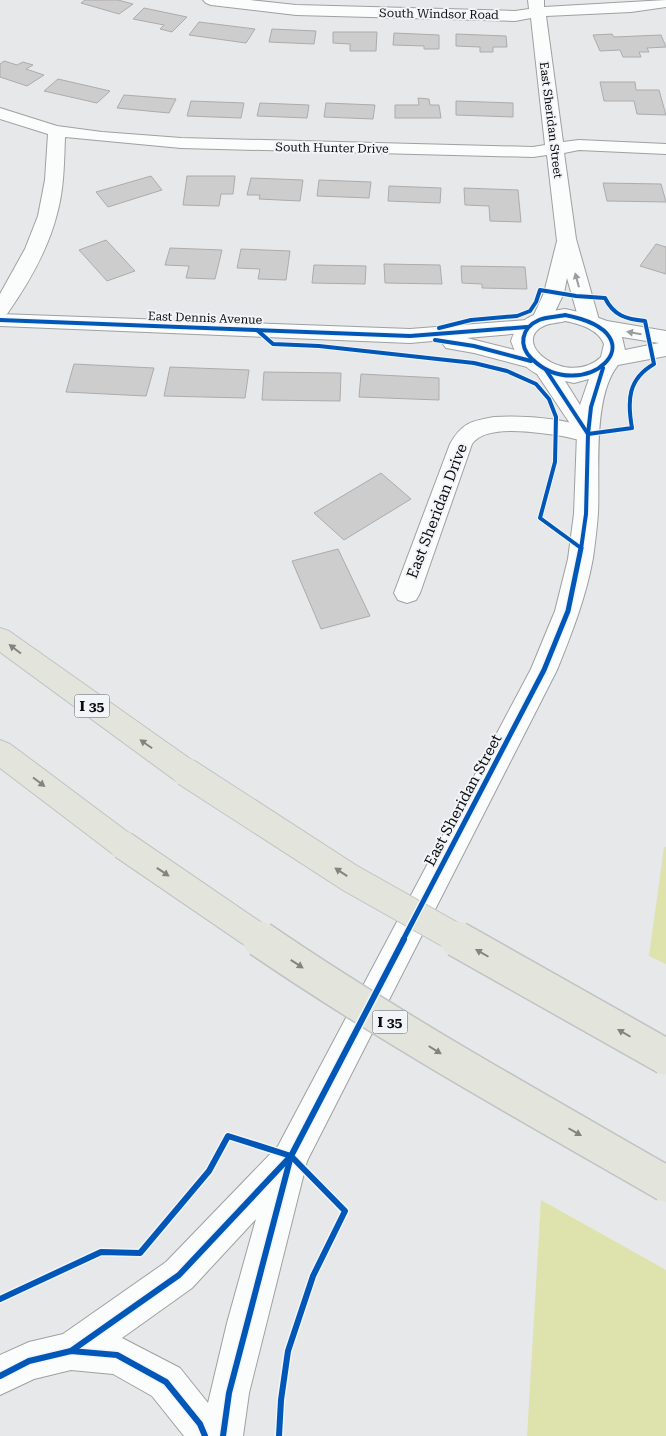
<svg xmlns="http://www.w3.org/2000/svg" width="666" height="1436" font-family="'Roboto Serif',serif">
<style>
.green{fill:#dee3ae}
.building{fill:#cdcdcd;stroke:#acacad}
.lines{fill:none;stroke-linecap:round;stroke-linejoin:round}
.minor-casing{stroke:#9ea0a1;stroke-width:2}
.tertiary-casing{stroke:#9ea0a1;stroke-width:2}
.secondary-casing{stroke:#9ea0a1;stroke-width:2}
.motorway-casing{stroke:#c1c2c3;stroke-width:2}
.path{stroke:#c8c8c8;stroke-width:4;stroke-dasharray:5 3;stroke-linecap:butt}
.minor{fill:#fbfcfc;fill-rule:evenodd}
.tertiary{fill:#fbfcfc;fill-rule:evenodd}
.secondary{fill:#fbfcfc;fill-rule:evenodd}
.motorway{fill:#e3e5dc;fill-rule:evenodd}
.motorway-bridge-far1-casing{stroke:#c1c2c3;stroke-width:30;stroke-linecap:butt}
.motorway-bridge-casing{stroke:#c1c2c3;stroke-width:38;stroke-linecap:butt}
.motorway-bridge-far1{stroke:#e3e5dc;stroke-width:28}
.motorway-bridge{stroke:#e3e5dc;stroke-width:35}
.cycleway-far2-casing{stroke:#f2f5f8;stroke-width:6}
.cycleway-far1-casing{stroke:#f2f5f8;stroke-width:8}
.cycleway-casing{stroke:#f2f5f8;stroke-width:9}
.cycleway-far2{stroke:#0057b8;stroke-width:4}
.cycleway-far1{stroke:#0057b8;stroke-width:5}
.cycleway{stroke:#0057b8;stroke-width:6}
.oneway{fill:#9b9c9d}
.oneway2{fill:#82847f}
.labels{text-anchor:middle;stroke-width:4;stroke-linejoin:round;paint-order:stroke}
.far-street-label{font-size:12px;fill:#0c0d0e;stroke:#f2f5f8}
.shield{fill:#f2f5f8;stroke:#515354;stroke-width:1}
.shield-label{font-size:14px;font-weight:bold;fill:#0c0d0e}
.street-label{font-size:15px;fill:#0c0d0e;stroke:#f2f5f8}
</style>
<rect width="100%" height="100%" fill="#e6e8ea"/>
<g class="green">
<path d="M664,847H666V964L649,956Z"/>
<path d="M541,1200L666,1270V1436H527Z"/>
</g>
<g class="building">
<path d="M85,0H118L133,4L119,14L81,3Z"/>
<path d="M144,8L187,17L172,32L160,29L164,25L133,19Z"/>
<path d="M199,22L255,29L246,43L189,35Z"/>
<path d="M272,29L316,31L314,44L269,42Z"/>
<path d="M333,32H377L376,51H350V44L333,43Z"/>
<path d="M394,33L439,35V49H424V46L393,45Z"/>
<path d="M456,34L506,36L507,47H493V52H480V47L456,46Z"/>
<path d="M612,34L614,37L661,35L666,47L647,48L649,52H639L641,57H623L620,50L600,51L593,35Z"/>
<path d="M4,61L17,65L23,62L33,65L26,69L44,75L27,86L0,77V64Z"/>
<path d="M58,79L110,91L97,103L44,91Z"/>
<path d="M600,82H635L636,90H659L666,115L637,114L634,101H604Z"/>
<path d="M124,95L176,99L169,113L117,108Z"/>
<path d="M418,98L429,99L430,105H439L441,118H395V105H419Z"/>
<path d="M191,101L244,103L241,118L187,116Z"/>
<path d="M456,101L513,103V117L456,115Z"/>
<path d="M260,103L309,105L307,118L257,116Z"/>
<path d="M326,103L375,105L373,119L324,117Z"/>
<path d="M151,176L162,190L108,207L96,192Z"/>
<path d="M187,176H235L233,194H221L219,206L183,205Z"/>
<path d="M251,178L303,180L300,201L259,199L260,195H247Z"/>
<path d="M319,180L371,182L369,198L317,196Z"/>
<path d="M603,183L661,184L666,202L607,201Z"/>
<path d="M389,186L441,188L440,203L388,201Z"/>
<path d="M464,188L518,190L521,222L490,221L489,206L465,205Z"/>
<path d="M106,240L135,271L107,281L79,250Z"/>
<path d="M656,244L666,247V274L640,266Z"/>
<path d="M170,248L222,250L215,279L186,278L189,266L165,265Z"/>
<path d="M241,249L290,251L286,280L258,279L260,269L237,268Z"/>
<path d="M384,264L440,265L442,284L385,283Z"/>
<path d="M314,265L366,266L365,284L312,283Z"/>
<path d="M461,266L525,267L527,289L482,288V284L462,283Z"/>
<path d="M74,364L154,368L146,396L66,392Z"/>
<path d="M170,367L249,370L245,398L164,396Z"/>
<path d="M264,372L341,373L340,401L262,400Z"/>
<path d="M361,374L439,378V400L359,397Z"/>
<path d="M381,473L411,499L344,540L314,513Z"/>
<path d="M338,549L370,616L321,629L292,561Z"/>
</g>
<g class="lines">
<g class="minor-casing">
<g id="minor">
<path d="M203,0H250L296,5L515,11L529,9L528,0H544V7L666,0V7L631,12L546,16L563,142L579,140L666,144V154L579,150L564,153L576,239L599,320L596,325L589,326L582,325L579,320L567,278L564,293L549,324L542,325L535,324L532,319L544,293L557,241L547,155L533,157L181,148L65,137C64,163 64,189 57,214C48,250 28,284 7,314L0,316V294L25,249L38,216L45,180L48,134L0,119V108L57,126L102,132L181,138L533,147L545,145L531,18L515,21L296,15L211,5L206,3Z"/>
<path d="M494,417C528,415 563,419 596,429L599,434L596,439C584,443 573,438 562,436C540,433 486,423 472,444L420,593L416,600L407,603L398,600L394,593L450,444C462,423 471,421 494,417Z"/>
</g>
</g>
<g class="tertiary-casing">
<path id="tertiary" d="M0,314L410,329L527,320L534,322L537,327L534,332L467,338L539,356L542,361L539,366L531,368L474,353L446,348L442,343L444,340L410,343L0,326Z"/>
</g>
<g class="secondary-casing">
<path id="secondary" d="M565,309L588,314L607,321L666,331V356L618,365C592,397 600,472 598,513C597,528 595,543 593,558C586,597 572,633 557,670L307,1161L249,1393L243,1436H184L152,1396L113,1374L71,1370L34,1379L0,1395V1355L29,1342L63,1334L166,1262L278,1146L531,669L555,611L568,559L574,514L577,434L537,374C523,367 516,356 511,341C520,313 539,313 565,309ZM565,321C580,324 598,329 604,344L601,357C567,389 506,341 546,325C551,323 559,323 565,321ZM622,337L659,343L625,350ZM589,379L580,405L565,381L574,383ZM256,1219L227,1323L208,1403L180,1368L122,1338L192,1288Z"/>
</g>
<g class="motorway-casing">
<g id="motorway">
<path d="M0,628L9,631L196,763L200,772L196,781L186,784L176,781L0,652Z"/>
<path d="M0,740L10,744L133,836L138,845L133,854L123,858L113,854L0,768Z"/>
</g>
</g>
<g class="path">
<path d="M228,1136L256,1145"/>
<path d="M319,1184L345,1211"/>
</g>
<use href="#minor" class="minor"/>
<use href="#tertiary" class="tertiary"/>
<use href="#secondary" class="secondary"/>
<use href="#motorway" class="motorway"/>
<g class="motorway-bridge-far1-casing">
<g id="motorway-bridge-far1">
<path d="M186,772L350,878L460,940"/>
<path d="M123,845L262,940"/>
</g>
</g>
<g class="motorway-bridge-casing">
<g id="motorway-bridge">
<path d="M260,939C390,1028 529,1105 666,1184"/>
<path d="M457,939L666,1057"/>
</g>
</g>
<use href="#motorway-bridge-far1" class="motorway-bridge-far1"/>
<use href="#motorway-bridge" class="motorway-bridge"/>
<g class="cycleway-far2-casing">
<g id="cycleway-far2">
<path d="M565,315C666,335 582,408 532,359C518,346 521,328 539,320C546,317 557,317 565,315Z"/>
<path d="M0,320L410,336L527,327"/>
<path d="M439,328L471,320L517,316L530,311L536,302L540,290L576,296L605,298C614,316 626,319 645,321L654,364C628,379 627,400 632,428L588,434"/>
<path d="M257,330L273,344L319,346L474,363L507,371L536,384L549,399L556,417L555,462L540,518L581,548"/>
<path d="M435,340L474,346L531,361"/>
<path d="M546,370L588,434"/>
<path d="M581,549L586,514L588,434L591,407L603,368"/>
</g>
</g>
<g class="cycleway-far1-casing">
<path id="cycleway-far1" d="M403,940L544,670L568,611L581,548"/>
</g>
<g class="cycleway-casing">
<g id="cycleway">
<path d="M0,1299L101,1252L140,1253L209,1171L228,1136L291,1156L345,1211L313,1276L288,1351L281,1400L279,1436"/>
<path d="M71,1351L179,1275L289,1158"/>
<path d="M0,1376L29,1361L71,1351L117,1355L166,1382L200,1424L205,1436"/>
<path d="M223,1436L229,1393L291,1156L404,939"/>
</g>
</g>
<use href="#cycleway-far2" class="cycleway-far2"/>
<use href="#cycleway-far1" class="cycleway-far1"/>
<use href="#cycleway" class="cycleway"/>
</g>
<defs><path id="oneway-solid" d="M-6-.8H1V-3.2L6.5 0L1 3.2V.8H-6Z" transform="scale(1.25)"/></defs>
<g class="oneway">
<use href="#oneway-solid" transform="translate(577 280) rotate(-105)"/>
<use href="#oneway-solid" transform="translate(634 333) rotate(-170)"/>
</g>
<g class="oneway2">
<use href="#oneway-solid" transform="translate(15 649) rotate(-143)"/>
<use href="#oneway-solid" transform="translate(146 744) rotate(-145)"/>
<use href="#oneway-solid" transform="translate(39 782) rotate(37)"/>
<use href="#oneway-solid" transform="translate(163 872) rotate(34)"/>
<use href="#oneway-solid" transform="translate(341 872) rotate(-147)"/>
<use href="#oneway-solid" transform="translate(482 953) rotate(-150)"/>
<use href="#oneway-solid" transform="translate(297 964) rotate(33)"/>
<use href="#oneway-solid" transform="translate(624 1033) rotate(-150)"/>
<use href="#oneway-solid" transform="translate(435 1050) rotate(32)"/>
<use href="#oneway-solid" transform="translate(575 1132) rotate(30)"/>
</g>
<g class="labels">
<g class="far-street-label">
<text transform="translate(439 14) rotate(1)" y="4">South Windsor Road</text>
<text transform="translate(551 120) rotate(83)" y="4">East Sheridan Street</text>
<text transform="translate(332 148) rotate(1)" y="4">South Hunter Drive</text>
<text transform="translate(205 318) rotate(2)" y="4">East Dennis Avenue</text>
</g>
<g class="shield">
<rect x="74.5" y="694.5" width="35" height="23" rx="4"/>
<rect x="372.5" y="1010.5" width="35" height="23" rx="4"/>
</g>
<g class="shield-label">
<text x="92" y="711">I 35</text>
<text x="390" y="1027">I 35</text>
</g>
<g class="street-label">
<text transform="translate(437 511) rotate(-69)" y="5">East Sheridan Drive</text>
<text transform="translate(463 800) rotate(-62)" y="5">East Sheridan Street</text>
</g>
</g>
</svg>
